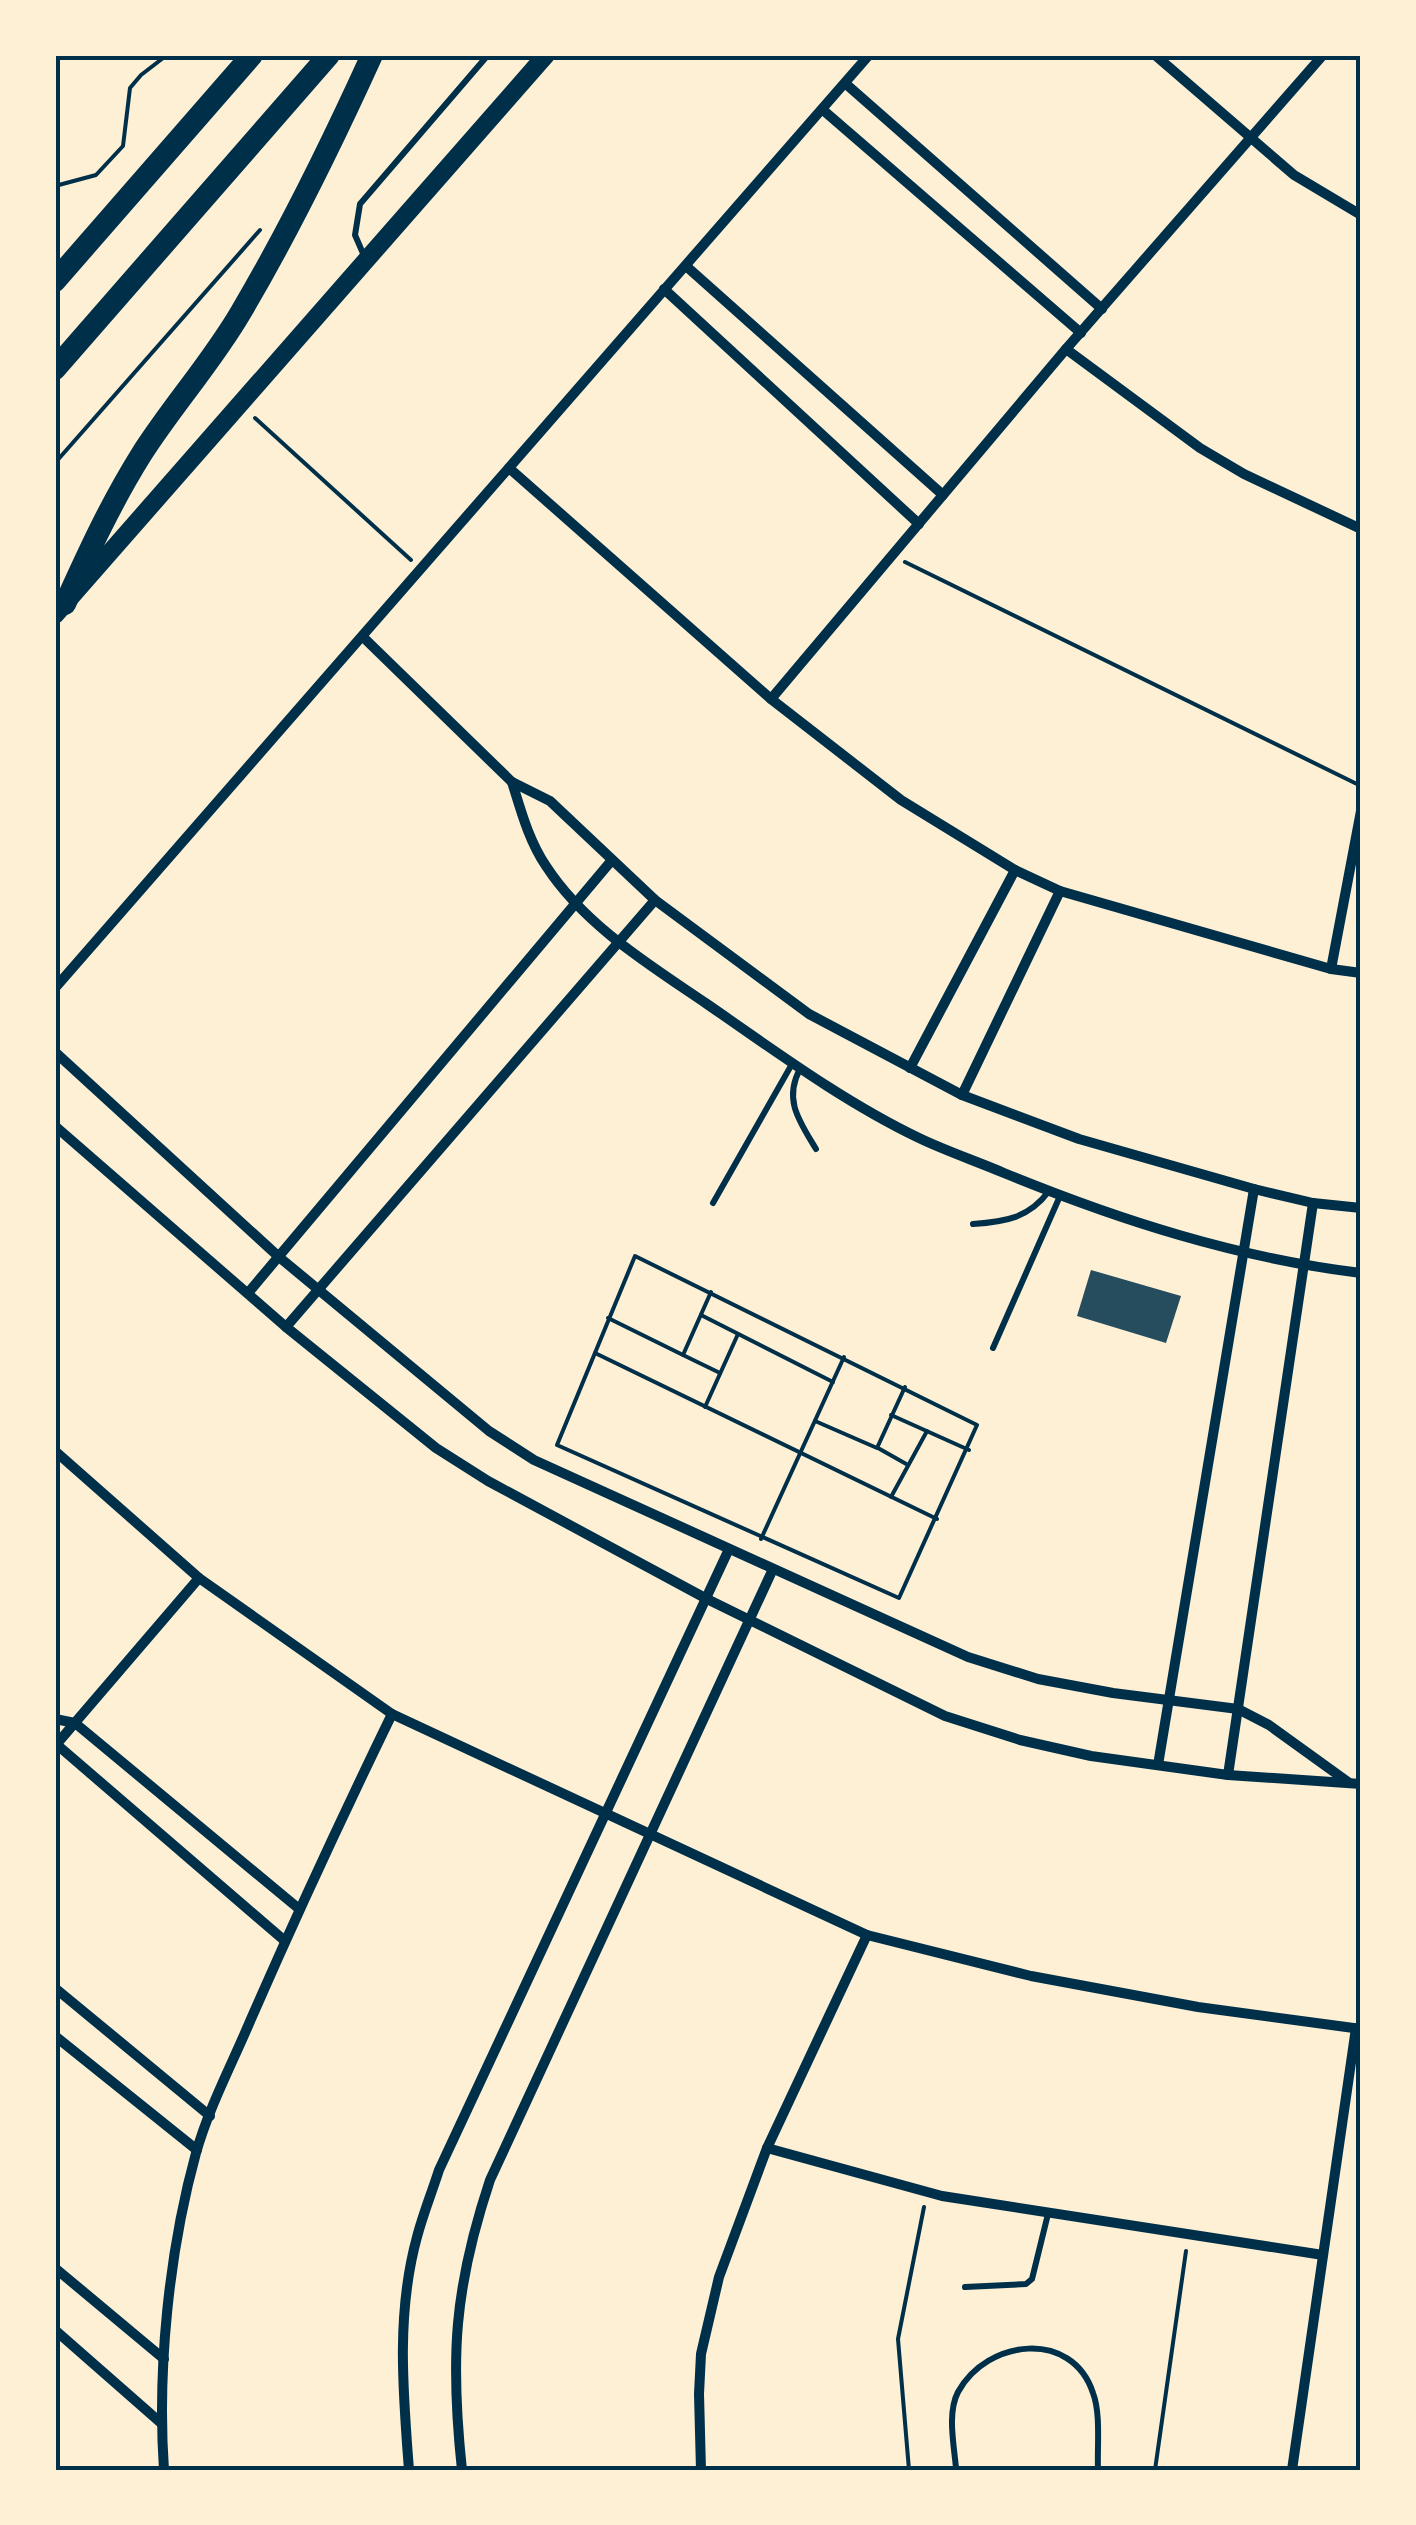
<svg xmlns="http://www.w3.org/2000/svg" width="1416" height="2525" font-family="'Nunito Sans',sans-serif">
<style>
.building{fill:#264d5e}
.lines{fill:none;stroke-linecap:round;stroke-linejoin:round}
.path{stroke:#003049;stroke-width:4}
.service{stroke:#003049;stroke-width:6}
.minor{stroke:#003049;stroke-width:10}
.tertiary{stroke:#003049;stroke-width:18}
.primary{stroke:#003049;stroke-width:22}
.neatline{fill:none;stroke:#003049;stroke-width:4}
</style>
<rect width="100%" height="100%" fill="#fdf0d5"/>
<path class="building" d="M1091,1270L1181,1296L1166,1343L1077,1316Z"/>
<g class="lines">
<g class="path">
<path d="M55,186L96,175L123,146L130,88L141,75L167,55"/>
<path d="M255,418L411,560"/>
<path d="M55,463L260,230"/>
<path d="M905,562L1361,786"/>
<path d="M635,1256L977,1425L899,1598L557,1445Z"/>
<path d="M711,1292L683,1355L720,1373"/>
<path d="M701,1315L833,1382"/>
<path d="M608,1318L683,1355"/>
<path d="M595,1353L937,1519"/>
<path d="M705,1407L738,1334"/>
<path d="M891,1415L969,1450"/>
<path d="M815,1421L877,1448L905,1387"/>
<path d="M878,1448L908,1465"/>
<path d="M891,1497L927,1431"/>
<path d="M761,1539L844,1357"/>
<path d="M909,2470L898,2339L924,2207"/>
<path d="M1155,2470L1186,2251"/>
</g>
<g class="service">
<path d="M365,258L355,235L360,204L488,55"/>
<path d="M800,1069C783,1100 800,1122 816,1149"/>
<path d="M713,1203L792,1064"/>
<path d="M973,1224C1005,1222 1029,1218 1049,1191"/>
<path d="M993,1348L1060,1196"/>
<path d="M965,2287L1026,2284L1032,2279L1048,2214"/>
<path d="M956,2468C954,2445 947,2413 958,2392C987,2339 1072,2329 1093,2393C1101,2414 1097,2447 1098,2470"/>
</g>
<g class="minor">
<path d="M1155,55L1294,175L1361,215"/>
<path d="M846,84L1102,309"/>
<path d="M823,110L1081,333"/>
<path d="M686,266L943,495"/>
<path d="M664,289L919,524"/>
<path d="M1066,349L1200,448L1244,474L1361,529"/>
<path d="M509,468L771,699L901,800L1015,870L1060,891L1331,969L1361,973"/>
<path d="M363,637L512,782L550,801L655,900L809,1014L962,1095L1079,1139L1254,1189L1313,1203L1361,1208"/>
<path d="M771,699L1066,349L1323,55"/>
<path d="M512,782C521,811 529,841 546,866C585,926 650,965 707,1004C775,1051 844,1102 919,1138C946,1151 976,1161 1004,1173C1119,1220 1237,1258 1361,1273"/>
<path d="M1331,969L1361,811"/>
<path d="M55,988L869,55"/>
<path d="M55,1052L279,1257L489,1431L534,1460L968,1657L1038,1679L1113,1693L1238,1709L1269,1725L1348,1782"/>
<path d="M910,1068L1015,870"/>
<path d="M962,1095L1060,891"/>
<path d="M55,1126L286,1327L436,1448L488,1481L707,1599L945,1716L1020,1740L1091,1756L1228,1775L1361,1784"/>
<path d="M248,1293L612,860"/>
<path d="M286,1327L655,900"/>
<path d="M55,1451L199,1578L392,1714L867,1935L1031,1976L1198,2007L1361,2029"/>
<path d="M55,1719L75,1723L298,1908"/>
<path d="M55,1743L285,1941"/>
<path d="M55,1746L199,1578"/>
<path d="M1158,1765L1254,1189"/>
<path d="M1228,1775L1313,1203"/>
<path d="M55,1988L210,2116"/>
<path d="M55,2036L197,2150"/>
<path d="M767,2148L942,2196L1323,2255"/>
<path d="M55,2268L164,2359"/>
<path d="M55,2330L161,2423"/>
<path d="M164,2470C157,2369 169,2251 196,2153C209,2107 233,2062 251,2019C296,1916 343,1815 392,1714"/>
<path d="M409,2470C403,2392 396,2313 417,2237C423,2214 432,2192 439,2170L729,1549"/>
<path d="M462,2470C450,2358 454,2288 490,2180L773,1569"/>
<path d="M701,2470L699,2394L701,2354L719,2277L767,2148L867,1935"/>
<path d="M1292,2470L1356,2028"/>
</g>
<path class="tertiary" d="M55,615L546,55"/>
<g class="primary">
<path d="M55,281L252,55"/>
<path d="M55,369L329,55"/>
<path d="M65,604C88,553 111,503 141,455C172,406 212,362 241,312C290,229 332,143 372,55"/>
</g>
</g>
<rect width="1416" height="2525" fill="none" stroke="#fdf0d5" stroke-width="115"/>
<rect x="58" y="58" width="1300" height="2410" class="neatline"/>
</svg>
